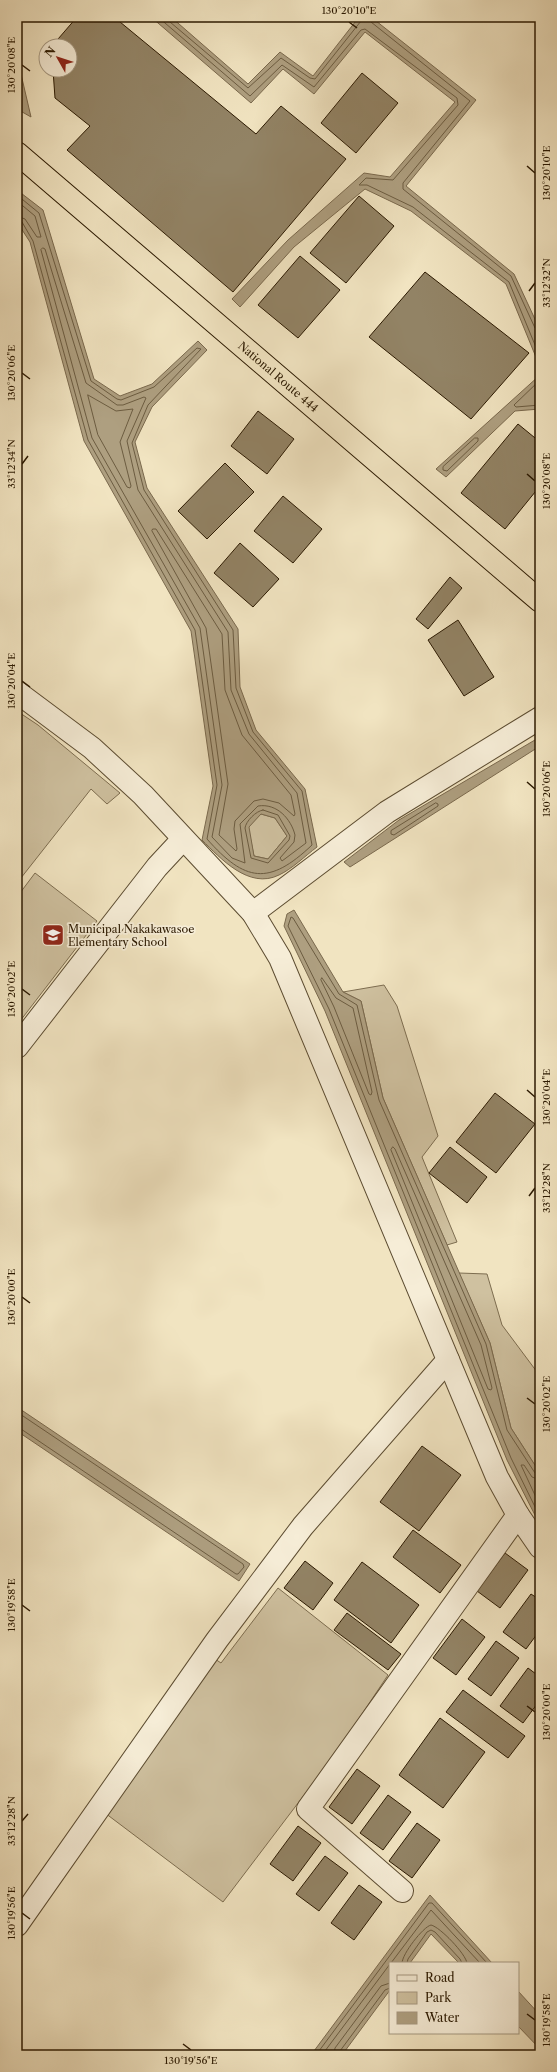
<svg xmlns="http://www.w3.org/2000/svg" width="557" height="2072" font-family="'Libre Caslon Text',serif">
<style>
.green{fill:#cfc1a0;stroke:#7d6d50}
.water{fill:#ae9f80;stroke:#7a694d;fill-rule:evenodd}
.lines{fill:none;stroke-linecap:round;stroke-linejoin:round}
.shore{stroke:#6c5c40;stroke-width:1}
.building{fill:#928365;stroke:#2b1901}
.minor-casing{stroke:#5c4c31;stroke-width:24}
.trunk-casing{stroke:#2b1901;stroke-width:24}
.minor{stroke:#f6edd7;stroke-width:22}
.trunk{stroke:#f1e4c1;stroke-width:22}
.ticks{fill:none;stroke:#2b1901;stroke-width:1.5}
.labels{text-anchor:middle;stroke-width:3.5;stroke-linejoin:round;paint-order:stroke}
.street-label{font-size:11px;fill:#2b1901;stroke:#f6edd7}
.poi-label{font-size:11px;fill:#2b1901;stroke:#f6edd7;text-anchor:start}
.neatline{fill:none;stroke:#2b1901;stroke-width:1.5}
.ticks-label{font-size:10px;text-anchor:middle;fill:#2b1901}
</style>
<rect width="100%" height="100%" fill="#f1e4c1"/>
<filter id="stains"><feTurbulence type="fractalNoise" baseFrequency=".005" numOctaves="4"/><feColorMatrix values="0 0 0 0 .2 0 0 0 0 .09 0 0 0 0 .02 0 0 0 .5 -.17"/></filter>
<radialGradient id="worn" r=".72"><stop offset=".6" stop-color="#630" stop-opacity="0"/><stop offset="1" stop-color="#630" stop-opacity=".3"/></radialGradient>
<g class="green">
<path d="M17,711L38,725L120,793L107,804L91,789L17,883Z"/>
<path d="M261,814L275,818L287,836L268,859L254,856L248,827Z"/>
<path d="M35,873L97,921L17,1025V897Z"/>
<path d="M384,985L397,1006L438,1136L422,1157L457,1242L447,1245L383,1098L361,1001L343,992Z"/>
<path d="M459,1273L487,1274L502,1325L540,1376V1473L511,1428L490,1343Z"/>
<path d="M278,1588L388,1675L336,1753L223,1902L105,1813L215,1659L221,1663Z"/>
</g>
<g class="water">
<path d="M151,17H171L248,84L280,52L313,76L359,17H371L476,100L406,186L514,274L540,330V367L506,284L411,211L365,189L294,247L240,307L232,299L288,240L364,173L390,177L455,102L365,32L314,94L283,69L251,103Z"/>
<path d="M17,57L31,117L17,109Z"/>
<path d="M17,190L43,210L94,379L120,396L152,384L198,341L207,350L152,407L135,442L147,488L238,629L240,687L256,730L305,789L317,847C305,856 292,869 279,875C249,890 220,858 202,840L213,786L191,631L84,441L30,242L17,222ZM261,814L275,818L287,836L268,859L254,856L249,827Z"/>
<path d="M540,375V409L515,411L446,477L436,469Z"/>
<path d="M540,737V746L350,867L344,862L399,820Z"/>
<path d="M294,910L343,992L361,1001L383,1098L490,1343L511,1428L540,1473V1525L507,1460L325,1011L284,926L287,914Z"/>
<path d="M17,1407L250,1564L239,1581L17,1431Z"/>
<path d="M430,1895L492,1963H459L431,1934L410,1963H390V1990L342,2055H311Z"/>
<path d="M518,1991L540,2015V2049L518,2026Z"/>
</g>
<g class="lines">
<g class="shore">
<path d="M158,17L250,96L282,65L314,87L361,30L365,29L457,98L458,105L393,180L366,178L359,185H367L413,207L509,282L540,357"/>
<path d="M169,17L170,22L248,88L281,58L310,78L315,79L361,21L362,17"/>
<path d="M369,17L371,22L470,101L403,183V189L511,276L535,328L540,331"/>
<path d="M17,195L39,213L91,381L117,399L121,400L154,387L197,348L201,349L148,405L132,443L144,490L233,630L236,688L253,732L302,791L312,845C269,886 245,882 207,839L217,785L195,630L88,440L33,241L22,222L17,221"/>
<path d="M17,201L35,216L41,237H37L25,219L17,216"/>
<path d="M43,248L45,249L86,383L117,405H123L144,397L146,398L127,441L138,490L228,632L231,690L249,734L297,793L306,843L282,861L280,858L294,842L295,835C291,819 277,803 258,806L240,824L245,863L232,858L212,837L222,785L200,628L92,438L41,250Z"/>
<path d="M540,380L514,405L516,407L540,405"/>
<path d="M88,395L116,411L133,409L120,442L131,486L130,488L127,487L98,435Z"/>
<path d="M475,438H478V441L447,471L443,470V467Z"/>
<path d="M153,529H156L222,634L225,690L242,735L291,795L295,814L294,816L279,803L263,799L254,801L235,821L234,829L237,849L236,851L219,835L228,784L206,628L152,531Z"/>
<path d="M436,803L438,804V806L394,835L391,834V831Z"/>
<path d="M263,810L278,815L290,836L289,840L268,863L251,858L245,828C246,821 256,811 263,810Z"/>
<path d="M322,978L336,998L353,1008L372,1092L371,1095L369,1094L334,1007L321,980Z"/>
<path d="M393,1147L395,1149L481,1345L492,1388L491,1390L488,1389L391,1150Z"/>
<path d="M17,1412L243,1564L244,1567L238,1574H236L21,1429L17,1428"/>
<path d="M540,1475L535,1473L507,1430L486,1344L379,1100L357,1005L339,994L293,918L291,917L288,926L329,1009L511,1458L540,1517"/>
<path d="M540,1480L532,1477L524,1465H521L540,1506"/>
<path d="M391,1963L431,1910L480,1963"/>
<path d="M402,1963C402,1954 423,1927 431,1925C440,1927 466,1954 467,1963"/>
<path d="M407,1963L408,1959L427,1932L431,1930L435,1932L460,1959L462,1963"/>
<path d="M316,2055L429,1903H432L487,1963"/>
<path d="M322,2055L390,1964"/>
<path d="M334,2055L335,2048L381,1986L390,1983"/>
<path d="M339,2055L340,2051L385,1990L390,1988"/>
</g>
</g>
<g class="building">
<path d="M77,17H114L256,134L281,106L346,159L233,292L67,150L90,126L55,98L53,70H70V46H52Z"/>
<path d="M362,73L398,103L356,153L321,123Z"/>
<path d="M359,196L394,226L346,283L310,253Z"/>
<path d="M300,256L340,290L298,338L258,305Z"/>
<path d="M425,272L529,353L471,419L369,337Z"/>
<path d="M258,411L294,439L267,474L231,446Z"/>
<path d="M518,424L540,442V486L505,529L461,493Z"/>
<path d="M225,463L254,492L207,539L178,511Z"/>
<path d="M283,496L322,529L293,563L254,531Z"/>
<path d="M240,543L279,579L253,607L214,573Z"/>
<path d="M450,577L462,588L428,629L416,619Z"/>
<path d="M458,620L494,677L464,696L428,640Z"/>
<path d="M495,1093L535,1124L496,1173L456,1142Z"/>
<path d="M450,1147L487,1177L467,1203L429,1173Z"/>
<path d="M422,1446L461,1475L419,1531L380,1502Z"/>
<path d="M413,1530L461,1565L440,1593L393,1557Z"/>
<path d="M505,1553L528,1570L500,1608L477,1591Z"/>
<path d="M305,1561L333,1583L313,1610L284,1588Z"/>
<path d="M362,1562L419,1605L391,1643L334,1600Z"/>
<path d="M531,1594L540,1600V1630L526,1649L503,1632Z"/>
<path d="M347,1613L401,1654L388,1670L334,1630Z"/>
<path d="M462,1619L485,1637L456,1675L433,1658Z"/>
<path d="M496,1641L519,1658L491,1696L468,1679Z"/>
<path d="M528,1668L540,1677V1700L523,1723L500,1706Z"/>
<path d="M463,1690L525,1736L508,1758L446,1712Z"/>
<path d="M440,1718L485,1752L443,1808L399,1775Z"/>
<path d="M357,1769L380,1786L352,1824L329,1807Z"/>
<path d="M388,1795L411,1812L383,1850L360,1833Z"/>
<path d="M417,1823L440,1840L412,1878L389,1861Z"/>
<path d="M298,1826L321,1843L293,1881L270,1864Z"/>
<path d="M325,1856L348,1873L319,1911L296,1894Z"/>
<path d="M359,1885L382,1902L354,1940L331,1923Z"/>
</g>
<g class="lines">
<g class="minor-casing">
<g id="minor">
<path d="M17,692L92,748L143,795L253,913L280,958L497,1477L518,1515L540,1547"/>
<path d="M253,913L387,812L540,718"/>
<path d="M17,1047L157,867L183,839"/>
<path d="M402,1891L308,1809L518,1515"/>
<path d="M17,1925L217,1640L303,1526L448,1360"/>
</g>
</g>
<g class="trunk-casing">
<g id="trunk">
<path id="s1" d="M17,153L540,601"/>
</g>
</g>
<use href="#minor" class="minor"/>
<use href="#trunk" class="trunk"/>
</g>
<path class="ticks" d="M349,22L357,28M22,65L30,71M527,166L535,173M529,291L535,283M22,373L30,379M22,464L28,456M527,474L535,481M22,681L30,687M527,782L535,789M22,989L30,995M527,1090L535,1097M529,1196L535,1188M22,1297L30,1303M527,1398L535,1404M22,1605L30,1611M527,1706L535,1712M22,1821L28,1814M22,1913L30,1919M527,2014L535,2020M183,2044L191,2050"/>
<defs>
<g id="school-square" transform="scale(1.15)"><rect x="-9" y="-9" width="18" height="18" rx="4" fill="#8f2418" stroke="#f6edd7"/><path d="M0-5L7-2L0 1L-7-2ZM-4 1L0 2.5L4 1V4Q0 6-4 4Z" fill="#fff"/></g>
</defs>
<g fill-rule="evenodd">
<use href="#school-square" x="53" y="935"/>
</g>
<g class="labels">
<g class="street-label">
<text dy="4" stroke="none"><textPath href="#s1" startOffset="344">National Route 444</textPath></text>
</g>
<g class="poi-label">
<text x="68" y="933">Municipal Nakakawasoe<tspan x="68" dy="13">Elementary School</tspan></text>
</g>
</g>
<rect width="557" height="2072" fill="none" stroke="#f1e4c1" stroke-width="44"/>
<rect x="389" y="1962" width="130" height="72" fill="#f6edd7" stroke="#a59881"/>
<rect x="397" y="1975" width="20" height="6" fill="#f6edd7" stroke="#a59881"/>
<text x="425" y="1982" font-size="12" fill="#2b1901">Road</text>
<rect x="397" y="1992" width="20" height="12" fill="#cfc1a0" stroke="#a59881"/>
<text x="425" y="2002" font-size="12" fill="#2b1901">Park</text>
<rect x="397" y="2012" width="20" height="12" fill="#ae9f80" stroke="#a59881"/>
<text x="425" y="2022" font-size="12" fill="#2b1901">Water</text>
<g transform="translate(58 58) rotate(309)"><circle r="19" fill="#f6edd7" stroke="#a59881"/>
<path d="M0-3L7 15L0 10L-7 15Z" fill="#8f2418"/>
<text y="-6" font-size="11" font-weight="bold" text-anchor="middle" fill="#2b1901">N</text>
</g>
<rect x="22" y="22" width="513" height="2028" class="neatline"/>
<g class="ticks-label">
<text x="349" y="14">130°20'10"E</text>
<text transform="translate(11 65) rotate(-90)" y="4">130°20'08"E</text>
<text transform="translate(546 173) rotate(-90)" y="4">130°20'10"E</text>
<text transform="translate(546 283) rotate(-90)" y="4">33°12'32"N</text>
<text transform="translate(11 373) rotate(-90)" y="4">130°20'06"E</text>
<text transform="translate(11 464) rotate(-90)" y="4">33°12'34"N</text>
<text transform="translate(546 481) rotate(-90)" y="4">130°20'08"E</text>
<text transform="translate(11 681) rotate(-90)" y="4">130°20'04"E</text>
<text transform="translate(546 789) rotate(-90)" y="4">130°20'06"E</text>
<text transform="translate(11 989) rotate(-90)" y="4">130°20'02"E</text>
<text transform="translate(546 1097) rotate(-90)" y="4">130°20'04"E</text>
<text transform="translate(546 1188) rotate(-90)" y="4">33°12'28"N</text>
<text transform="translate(11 1297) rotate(-90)" y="4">130°20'00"E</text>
<text transform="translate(546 1404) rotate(-90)" y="4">130°20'02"E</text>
<text transform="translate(11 1605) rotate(-90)" y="4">130°19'58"E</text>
<text transform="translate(546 1712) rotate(-90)" y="4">130°20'00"E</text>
<text transform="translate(11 1821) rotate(-90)" y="4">33°12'28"N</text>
<text transform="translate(11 1913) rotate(-90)" y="4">130°19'56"E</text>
<text transform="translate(546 2020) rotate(-90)" y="4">130°19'58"E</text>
<text x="191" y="2064">130°19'56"E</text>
</g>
<rect width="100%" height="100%" filter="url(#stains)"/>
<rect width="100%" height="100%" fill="url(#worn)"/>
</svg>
